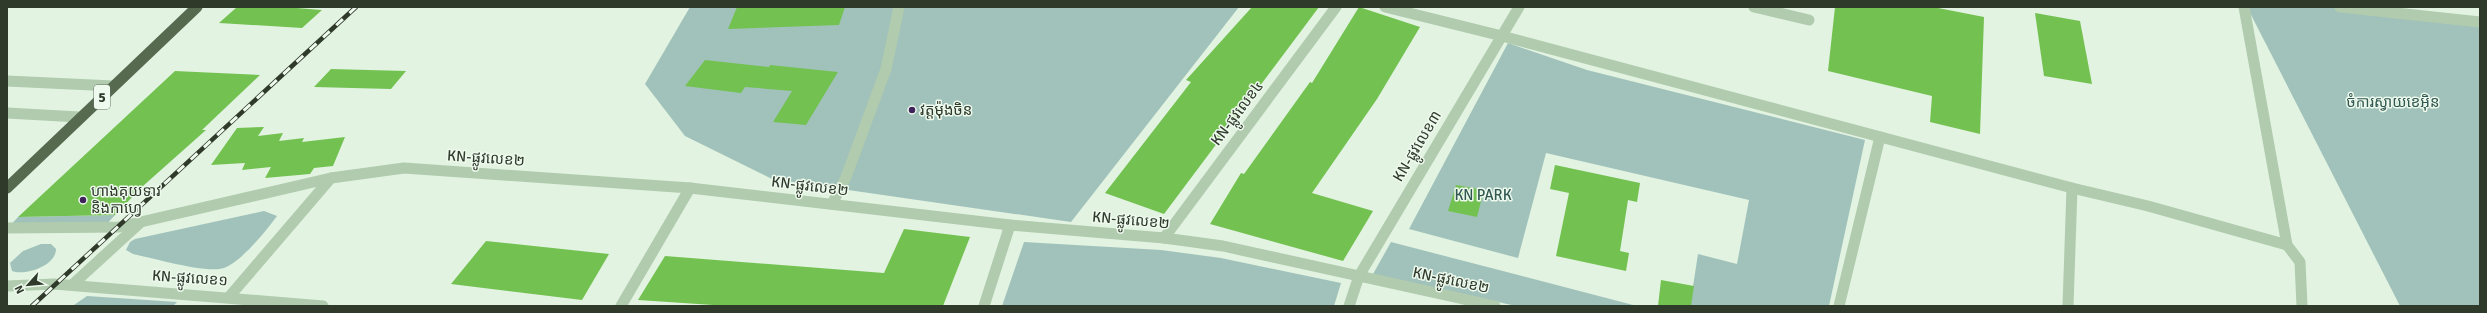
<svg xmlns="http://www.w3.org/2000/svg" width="2487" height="313" font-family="Signika,'Noto Sans Khmer',sans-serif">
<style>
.green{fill:#a1c2bb}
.building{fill:#73c251}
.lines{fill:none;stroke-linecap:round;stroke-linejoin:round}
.minor{stroke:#b0cbad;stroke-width:11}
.trunk{stroke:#566a50;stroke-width:11}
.rail-casing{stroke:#2f3a2b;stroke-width:4.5}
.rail{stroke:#eefaee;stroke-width:3;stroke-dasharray:9;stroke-linecap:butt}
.poi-dot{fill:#3f225a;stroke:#eefaee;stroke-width:1.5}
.labels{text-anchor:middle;stroke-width:3;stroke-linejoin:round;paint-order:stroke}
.shield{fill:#eefaee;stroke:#687466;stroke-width:1}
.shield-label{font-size:14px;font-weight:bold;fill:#2f3a2b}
.park-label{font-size:15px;fill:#305750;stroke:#eefaee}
.poi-label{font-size:15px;fill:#2f3a2b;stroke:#eefaee;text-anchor:start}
.street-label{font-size:15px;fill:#2f3a2b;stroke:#eefaee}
</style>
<rect width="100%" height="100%" fill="#e2f3e1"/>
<g class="green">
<path d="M690,7H1239L1071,222L772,179L685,136L645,84Z"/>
<path d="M2247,7H2325L2480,22V306H2400Z"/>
<path d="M1508,43L1587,70L1865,140L1829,306H1690L1698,254L1737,264L1749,200L1546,153L1518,258L1409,229Z"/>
<path d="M264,211L277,216C266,231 241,262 224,268C207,274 153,258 133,254L126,250L130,242L135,239Z"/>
<path d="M115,215L104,227L8,228L18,217Z"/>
<path d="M1024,242L1161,250L1221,258L1341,283L1334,306H1002Z"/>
<path d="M1391,242L1637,306H1516L1373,274Z"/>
<path d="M41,244H51L56,249C56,266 25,276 12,271L10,263L23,251Z"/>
<path d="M87,296L177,302L173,306L74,305Z"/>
</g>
<g class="building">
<path d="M237,7H284L322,10L302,28L219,23Z"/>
<path d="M737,7H845L839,25L728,29Z"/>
<path d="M1252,7H1319L1164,214L1105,193L1191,82L1186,80Z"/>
<path d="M1359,7L1420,27L1377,99L1312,193L1373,211L1343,261L1210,224L1241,173L1244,174L1310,82L1312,83Z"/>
<path d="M1835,7H1933L1984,17L1980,134L1930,122L1932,96L1828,71Z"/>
<path d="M2035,13L2080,21L2092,84L2044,76Z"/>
<path d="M705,60L769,67L770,65L838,72L806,125L773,122L792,91L745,87L741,93L685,86Z"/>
<path d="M331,69L406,71L391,89L314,87Z"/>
<path d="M175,71L260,75L202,130H206L143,186L115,215L18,217Z"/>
<path d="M264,127L258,136L283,133L279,141L304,138L302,142L345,137L333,166L314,168L310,174L265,178L271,167L242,170L245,163L211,165L237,128Z"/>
<path d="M1555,165L1640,183L1637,202L1628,200L1620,251L1629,253L1626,271L1556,256L1569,193L1550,189Z"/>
<path d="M1456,185L1484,190L1477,217L1448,211Z"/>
<path d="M904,229L970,237L943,306H728L638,300L665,256L884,273Z"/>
<path d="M486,241L609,254L582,300L451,284Z"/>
<path d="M1661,280L1694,286L1691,306H1658Z"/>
</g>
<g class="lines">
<g class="minor">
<path d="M1385,7L1502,36L2072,188L2148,206L2287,245L2300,262L2302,306"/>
<path d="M1754,7L1809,20"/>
<path d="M2244,7L2287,245"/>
<path d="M2340,7L2480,22"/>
<path d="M7,81L113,86"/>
<path d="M7,113L79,117"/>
<path d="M832,204L846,177L886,69L899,7"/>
<path d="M7,228L119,227L331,178L404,168L690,188L1010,225L1164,238L1223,246L1495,306"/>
<path d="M1164,238L1336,7"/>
<path d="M72,285L141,222"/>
<path d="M7,286L54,284L323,306"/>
<path d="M229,297L331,178"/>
<path d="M621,306L690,188"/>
<path d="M984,306L1010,225"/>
<path d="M1349,306L1359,276L1519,7"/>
<path d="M1839,306L1880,137"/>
<path d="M2068,306L2072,188"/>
</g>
<path class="trunk" d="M7,188L197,7"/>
<g class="rail-casing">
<path id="rail" d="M32,306L356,7"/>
</g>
<use href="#rail" class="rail"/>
</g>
<g class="poi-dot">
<circle cx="912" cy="110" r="4"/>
<circle cx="83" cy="200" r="4"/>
</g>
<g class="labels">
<rect class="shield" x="94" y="85" width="16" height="24" rx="3"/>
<g class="shield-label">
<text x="102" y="102">5</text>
</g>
<g class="park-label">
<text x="2393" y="107">ចំការស្វាយខេអ៊ិន</text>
<text x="1483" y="200">KN PARK</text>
</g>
<g class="poi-label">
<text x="920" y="115">វត្តម៉ុងចិន</text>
<text x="91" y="196">ហាងគុយទាវ<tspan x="91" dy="17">និងកាហ្វេ</tspan></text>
</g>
<g class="street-label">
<text transform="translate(1237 113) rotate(-53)" y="5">KN-ផ្លូវលេខ៤</text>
<text transform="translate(1417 146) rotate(-59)" y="5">KN-ផ្លូវលេខ៣</text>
<text transform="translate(486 158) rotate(4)" y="5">KN-ផ្លូវលេខ២</text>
<text transform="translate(810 186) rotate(7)" y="5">KN-ផ្លូវលេខ២</text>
<text transform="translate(1131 220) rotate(5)" y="5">KN-ផ្លូវលេខ២</text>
<text transform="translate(190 278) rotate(4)" y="5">KN-ផ្លូវលេខ១</text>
<text transform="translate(1451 280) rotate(12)" y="5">KN-ផ្លូវលេខ២</text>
</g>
</g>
<rect width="2487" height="313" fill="none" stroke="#2f3a2b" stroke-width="16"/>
<g transform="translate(28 285) rotate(243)" stroke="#eefaee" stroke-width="3" paint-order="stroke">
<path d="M0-3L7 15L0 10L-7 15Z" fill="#2f3a2b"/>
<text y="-6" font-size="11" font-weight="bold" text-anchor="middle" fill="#2f3a2b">N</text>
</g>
</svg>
